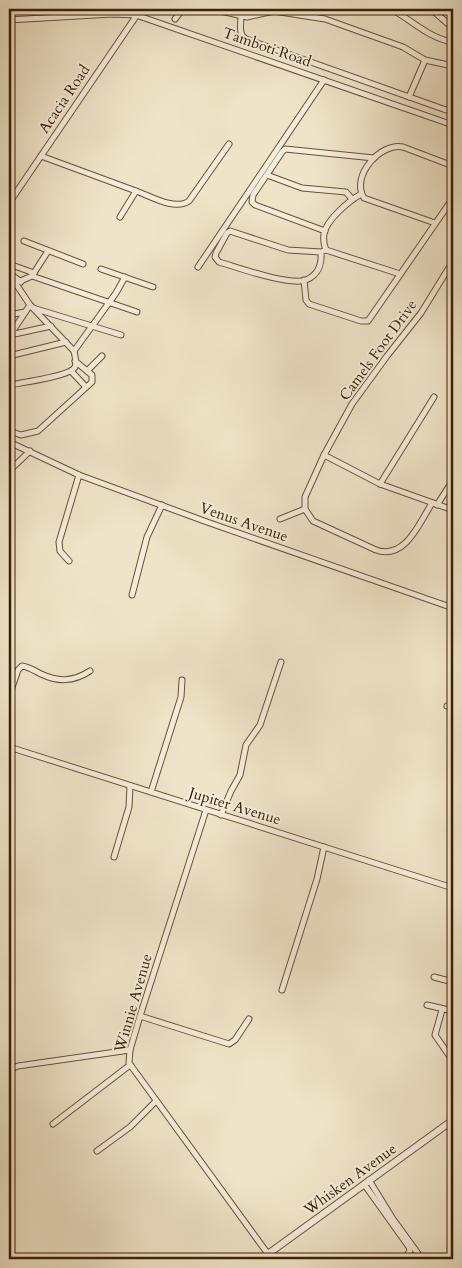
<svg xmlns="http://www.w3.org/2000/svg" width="462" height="1268" font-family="Cardo,serif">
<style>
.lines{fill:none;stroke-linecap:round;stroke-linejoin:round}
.minor-casing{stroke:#685136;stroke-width:7}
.tertiary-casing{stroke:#685136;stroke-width:8}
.minor{stroke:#f5eddb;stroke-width:5}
.tertiary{stroke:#f5eddb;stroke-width:6}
.labels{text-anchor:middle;stroke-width:4;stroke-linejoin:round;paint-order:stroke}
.street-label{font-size:15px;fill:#3b2005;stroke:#f5eddb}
</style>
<rect width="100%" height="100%" fill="#efe4c8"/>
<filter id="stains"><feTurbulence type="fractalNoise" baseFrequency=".004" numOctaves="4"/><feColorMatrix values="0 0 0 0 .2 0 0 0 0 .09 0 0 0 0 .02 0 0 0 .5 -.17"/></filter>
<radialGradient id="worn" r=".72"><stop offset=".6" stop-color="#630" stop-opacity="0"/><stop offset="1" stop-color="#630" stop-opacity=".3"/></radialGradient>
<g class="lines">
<g class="minor-casing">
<g id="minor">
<path d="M212,9L247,17L274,11L325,19L403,47L425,60L453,66"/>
<path d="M391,9C412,20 428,38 453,42"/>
<path d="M431,9L453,28"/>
<path d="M241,16C241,24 238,35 246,39L446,110"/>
<path d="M175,19L183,9"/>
<path d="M9,20L112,14L136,15L453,125"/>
<path d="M409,97L425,60"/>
<path d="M41,156L136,191L120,217"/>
<path d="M267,175L302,188L346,192L352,199"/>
<path d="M136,191C150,196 175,211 189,201L229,144"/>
<path d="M361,194C349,201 326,220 324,234C323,240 324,245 326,250L400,274"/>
<path d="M9,203L141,9"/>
<path d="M435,223L364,198C350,176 381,142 403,147L453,166"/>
<path d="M325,231L255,205L252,202L253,195L282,152L285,149L374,158"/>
<path d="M24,241L83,264"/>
<path d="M321,252C322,264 318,275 306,280C288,286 237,267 219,262L215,257L216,253L227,233L230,231L288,250L321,252L326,250"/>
<path d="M9,264L34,273"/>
<path d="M198,267L324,80"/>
<path d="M101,269L153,287"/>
<path d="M9,273L21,282"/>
<path d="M32,276L137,312"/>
<path d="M304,280L306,300L309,304L361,321H368L453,198"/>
<path d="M16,284L30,305L74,351"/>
<path d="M9,286L32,276L48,251"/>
<path d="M33,308L121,335"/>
<path d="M9,315L25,312"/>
<path d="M10,335L51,326"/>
<path d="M10,335L30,305"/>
<path d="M9,356L66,342"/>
<path d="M71,371L86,387"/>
<path d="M87,371L102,356"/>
<path d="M9,385C20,383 71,376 75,367C77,363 75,356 74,351L116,293L125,277"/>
<path d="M9,431L21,435L38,431L92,382V375L75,361"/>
<path d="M9,442L79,475L207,522L453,608"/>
<path d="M324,455L380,484L453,510"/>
<path d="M9,471L30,451"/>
<path d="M380,484L434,397"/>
<path d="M432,503C419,524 405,560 376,550L313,521L305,509V497L324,455L352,404L387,356L421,313L453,261"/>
<path d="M437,505L453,480"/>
<path d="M280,519L305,509"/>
<path d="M69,561L60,551L59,542L79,475"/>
<path d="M132,595L147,537L162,505"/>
<path d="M9,696L18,670L22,666C29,667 35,671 41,674C58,682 73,682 90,671"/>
<path d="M447,706L453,708"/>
<path d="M9,747L453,888"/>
<path d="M151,792L181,697L182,680"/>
<path d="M206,810L140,1016L130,1050L129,1063L268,1254"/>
<path d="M221,815L231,791L240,775L246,745L260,725L281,662"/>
<path d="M114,857L129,807L130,786"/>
<path d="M434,977L453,982"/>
<path d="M282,990L317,879L324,847"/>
<path d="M427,1005L453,1011"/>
<path d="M442,1010L435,1035L453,1061"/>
<path d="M140,1016L229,1044L235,1040L249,1019"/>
<path d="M9,1075L13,1068L18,1066L130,1050"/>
<path d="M53,1124L130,1065"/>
<path d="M97,1151L130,1127L156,1101"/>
<path d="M369,1180L393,1219L422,1259"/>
<path d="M364,1184L409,1247L410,1251L404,1259"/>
</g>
</g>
<g class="tertiary-casing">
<path id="tertiary" d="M261,1259L453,1120"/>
</g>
<use href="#minor" class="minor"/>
<use href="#tertiary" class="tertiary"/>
</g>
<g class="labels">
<g class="street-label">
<text transform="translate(267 47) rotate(19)" y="5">Tamboti Road</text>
<text transform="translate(64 99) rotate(-56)" y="5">Acacia Road</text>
<text transform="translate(378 350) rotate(-54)" y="5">Camels Foot Drive</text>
<text transform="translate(244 522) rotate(19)" y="5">Venus Avenue</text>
<text transform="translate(235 806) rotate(17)" y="5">Jupiter Avenue</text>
<text transform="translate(133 1003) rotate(-74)" y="5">Winnie Avenue</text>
<text transform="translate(350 1179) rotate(-36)" y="5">Whisken Avenue</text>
</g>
</g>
<rect width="462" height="1268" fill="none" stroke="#efe4c8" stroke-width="30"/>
<rect x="10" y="10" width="442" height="1248" fill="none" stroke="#3b2005" stroke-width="2.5"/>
<rect x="15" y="15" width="432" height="1238" fill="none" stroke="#3b2005"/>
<rect width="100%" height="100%" filter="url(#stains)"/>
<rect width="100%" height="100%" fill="url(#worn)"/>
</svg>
